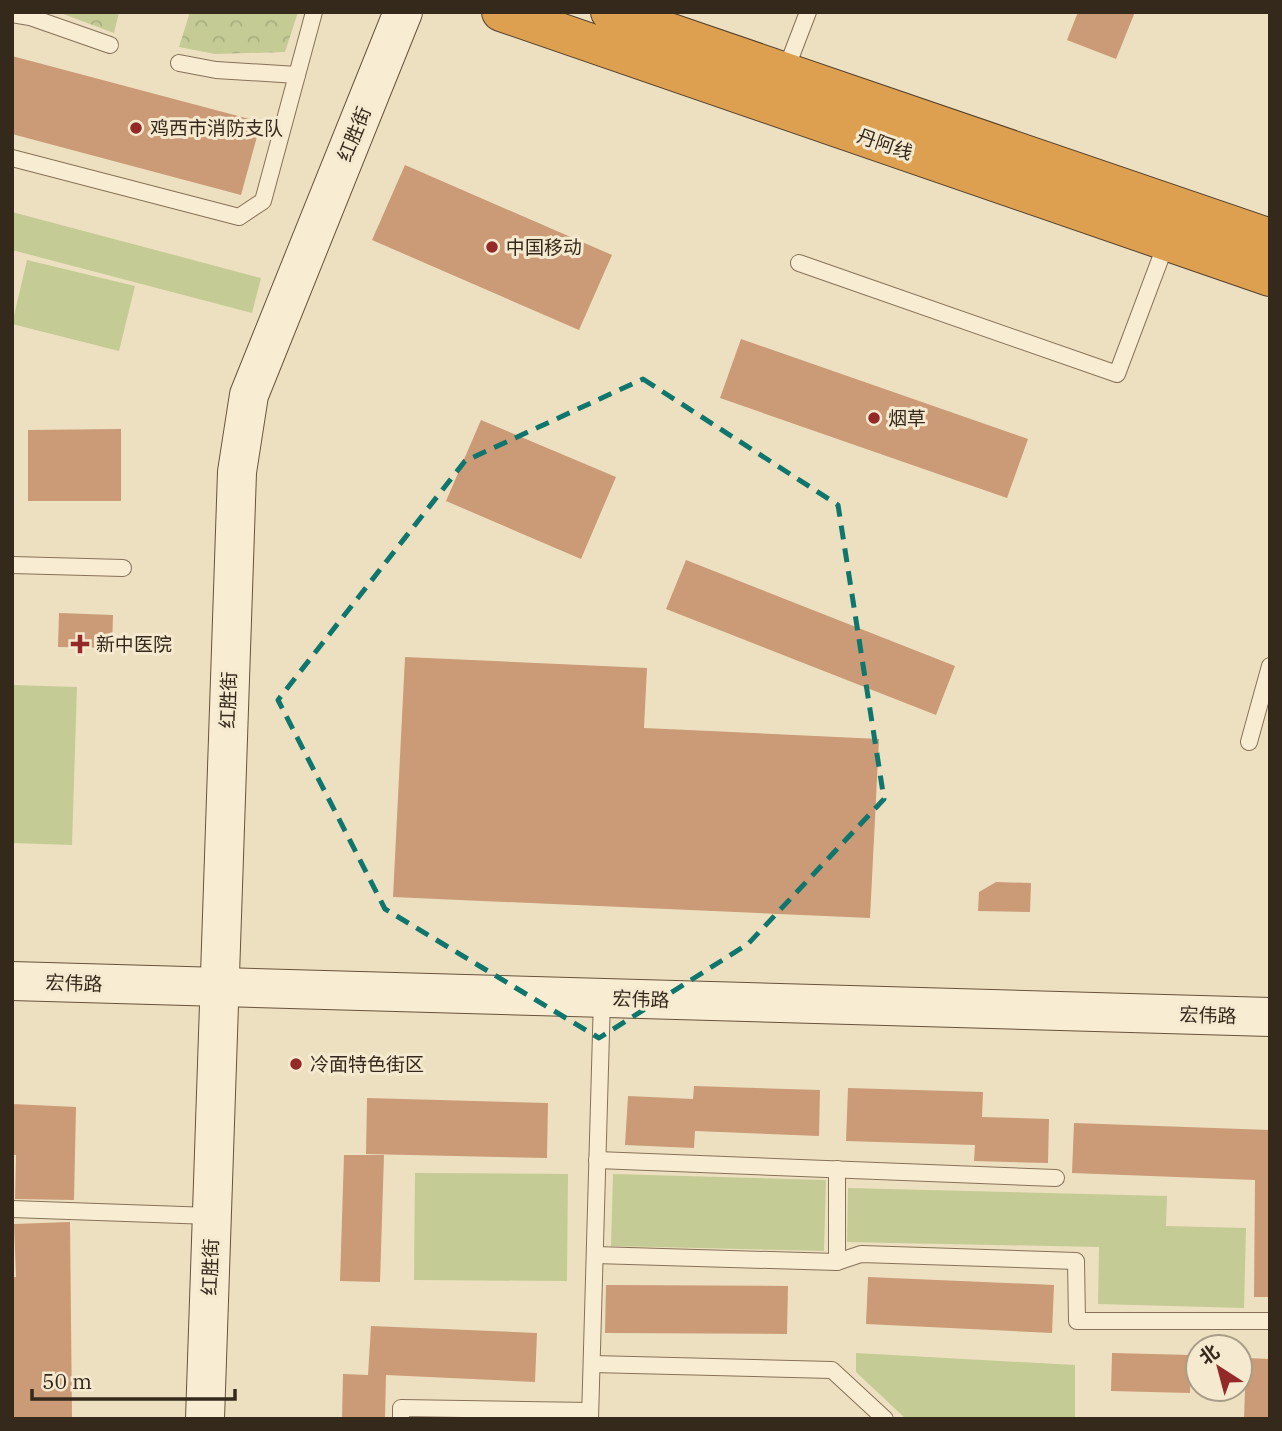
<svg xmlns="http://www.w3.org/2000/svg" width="1282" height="1431" font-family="'IBM Plex Serif','Noto Sans SC',serif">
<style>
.forest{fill:url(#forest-crowns)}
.green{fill:#c4cb94}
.building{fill:#cb9a76}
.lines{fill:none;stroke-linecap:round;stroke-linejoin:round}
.lane-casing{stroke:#867158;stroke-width:18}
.secondary-casing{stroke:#67523b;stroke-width:40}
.highway-casing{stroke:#533f2c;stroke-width:40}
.lane{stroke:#f8edd2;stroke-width:16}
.secondary{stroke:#f8edd2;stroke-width:38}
.highway{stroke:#dda050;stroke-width:38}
.marked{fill:none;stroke:#0f766e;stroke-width:5;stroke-dasharray:14 9;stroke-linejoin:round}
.poi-dot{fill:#942929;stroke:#f5eacf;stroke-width:2.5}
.labels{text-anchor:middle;stroke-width:6;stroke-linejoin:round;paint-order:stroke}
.poi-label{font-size:19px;fill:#35291c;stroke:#f5eacf;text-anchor:start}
.street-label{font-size:19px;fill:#35291c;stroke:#f5eacf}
</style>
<defs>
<pattern id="forest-crowns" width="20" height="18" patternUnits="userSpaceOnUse" patternTransform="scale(1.75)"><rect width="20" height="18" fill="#c4cb94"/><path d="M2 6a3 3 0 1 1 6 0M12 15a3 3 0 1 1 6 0" fill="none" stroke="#a9ae7f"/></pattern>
</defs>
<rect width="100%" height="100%" fill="#ede0c0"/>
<g class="forest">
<path d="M58,12H119L114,33Z"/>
<path d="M190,12H298L285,52L215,54L179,47Z"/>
</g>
<g class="green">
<path d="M12,212L261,278L252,313L12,250Z"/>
<path d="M27,260L135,286L119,351L12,324Z"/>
<path d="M12,685L77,687L72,845L12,843Z"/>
<path d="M415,1173L568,1174L567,1281L414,1280Z"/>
<path d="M613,1174L826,1180L824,1251L611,1246Z"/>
<path d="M848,1188L1167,1196L1166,1226L1246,1228L1244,1308L1098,1304L1099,1247L847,1242Z"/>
<path d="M856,1353L1075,1365V1419H906L856,1372Z"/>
</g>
<g class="building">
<path d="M1078,12H1135L1116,59L1067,40Z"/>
<path d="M12,56L261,122L241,195L12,134Z"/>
<path d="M405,165L612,255L579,330L372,240Z"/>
<path d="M741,339L1028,439L1007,498L720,398Z"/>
<path d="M481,420L616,477L581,559L446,501Z"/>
<path d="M121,429V501H28V430Z"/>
<path d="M686,560L955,666L936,715L666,609Z"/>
<path d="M59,613L113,615L112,648L58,647Z"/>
<path d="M405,657L647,668L644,728L879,739L870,918L393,897Z"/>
<path d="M996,882L1031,883L1030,912L978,911L979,892Z"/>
<path d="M694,1086L820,1090L819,1136L695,1131L694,1148L625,1145L628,1096L693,1099Z"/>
<path d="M848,1088L983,1092L982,1117L1049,1119L1048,1163L974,1161L975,1145L846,1141Z"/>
<path d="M367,1098L548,1103L547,1158L366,1154Z"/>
<path d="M12,1104L76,1107L74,1200L15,1199L16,1155H12Z"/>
<path d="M1074,1123L1270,1130V1297H1254L1255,1180L1072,1173Z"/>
<path d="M344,1155H384L380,1282L340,1281Z"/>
<path d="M70,1222L72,1419H12V1277H16L14,1224Z"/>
<path d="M868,1277L1054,1285L1052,1333L866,1324Z"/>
<path d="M606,1285L788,1286L787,1334L605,1333Z"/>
<path d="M371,1326L537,1333L535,1382L386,1375L385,1419H342L343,1374L368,1375Z"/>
<path d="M1112,1353L1191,1355L1190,1393L1111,1391Z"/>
<path d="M1246,1358L1270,1359V1419H1244Z"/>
</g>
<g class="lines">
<g class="lane-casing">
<g id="lane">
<path d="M12,14L30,17L110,45"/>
<path d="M179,63L216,70L297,75"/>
<path d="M785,72L808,12"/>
<path d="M12,158L239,217L263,201L314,12"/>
<path d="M799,263L1117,374L1167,241"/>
<path d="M12,565L123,568"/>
<path d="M1249,742L1270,666"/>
<path d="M597,1160L1056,1178"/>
<path d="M12,1209L211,1216"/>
<path d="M595,1255L837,1262L861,1254L1076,1261L1077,1321H1270"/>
<path d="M837,1262V1169"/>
<path d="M592,1364L832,1370L885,1419"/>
<path d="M401,1419V1408L590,1411"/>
<path d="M590,1419L602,998"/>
</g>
</g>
<g class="secondary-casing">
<g id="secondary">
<path d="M12,981L1270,1017"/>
<path d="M205,1419L237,472L249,395L403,12"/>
</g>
</g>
<g class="highway-casing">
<g id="highway">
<path d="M501,12L1270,277"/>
<path d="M610,12L1270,238"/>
</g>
</g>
<use href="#lane" class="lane"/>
<use href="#secondary" class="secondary"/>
<use href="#highway" class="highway"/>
</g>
<path class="marked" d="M643,379L838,505L884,799L748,944L599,1038L385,909L278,700L465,461Z"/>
<g class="poi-dot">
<circle cx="136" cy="128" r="7"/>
<circle cx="492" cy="247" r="7"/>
<circle cx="874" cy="418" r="7"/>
<path d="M76.5 633.5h7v7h7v7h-7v7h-7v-7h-7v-7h7z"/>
<circle cx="296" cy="1064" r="7"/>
</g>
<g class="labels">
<g class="poi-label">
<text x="150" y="135">鸡西市消防支队</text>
<text x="506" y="254">中国移动</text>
<text x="888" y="425">烟草</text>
<text x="96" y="651">新中医院</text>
<text x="310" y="1071">冷面特色街区</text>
</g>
<g class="street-label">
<text transform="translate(354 134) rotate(-68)" y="7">红胜街</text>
<text transform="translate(885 144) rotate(19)" y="7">丹阿线</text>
<text transform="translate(228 700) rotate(-88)" y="7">红胜街</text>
<text transform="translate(74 983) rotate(2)" y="7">宏伟路</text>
<text transform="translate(641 999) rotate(2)" y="7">宏伟路</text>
<text transform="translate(1208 1015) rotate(2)" y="7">宏伟路</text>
<text transform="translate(210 1267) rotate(-88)" y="7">红胜街</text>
</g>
</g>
<rect width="1282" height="1431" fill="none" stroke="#35291c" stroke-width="28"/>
<g transform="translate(1219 1368) rotate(324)"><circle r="33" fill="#f5eacf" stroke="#a89d87" stroke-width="2"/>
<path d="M0-5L12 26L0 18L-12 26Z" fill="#942929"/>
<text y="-10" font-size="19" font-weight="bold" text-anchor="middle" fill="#35291c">北</text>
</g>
<path d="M32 1389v10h203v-10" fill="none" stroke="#35291c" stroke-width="3.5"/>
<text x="42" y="1389" font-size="21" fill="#35291c" stroke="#f5eacf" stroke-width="5" paint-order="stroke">50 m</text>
</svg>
